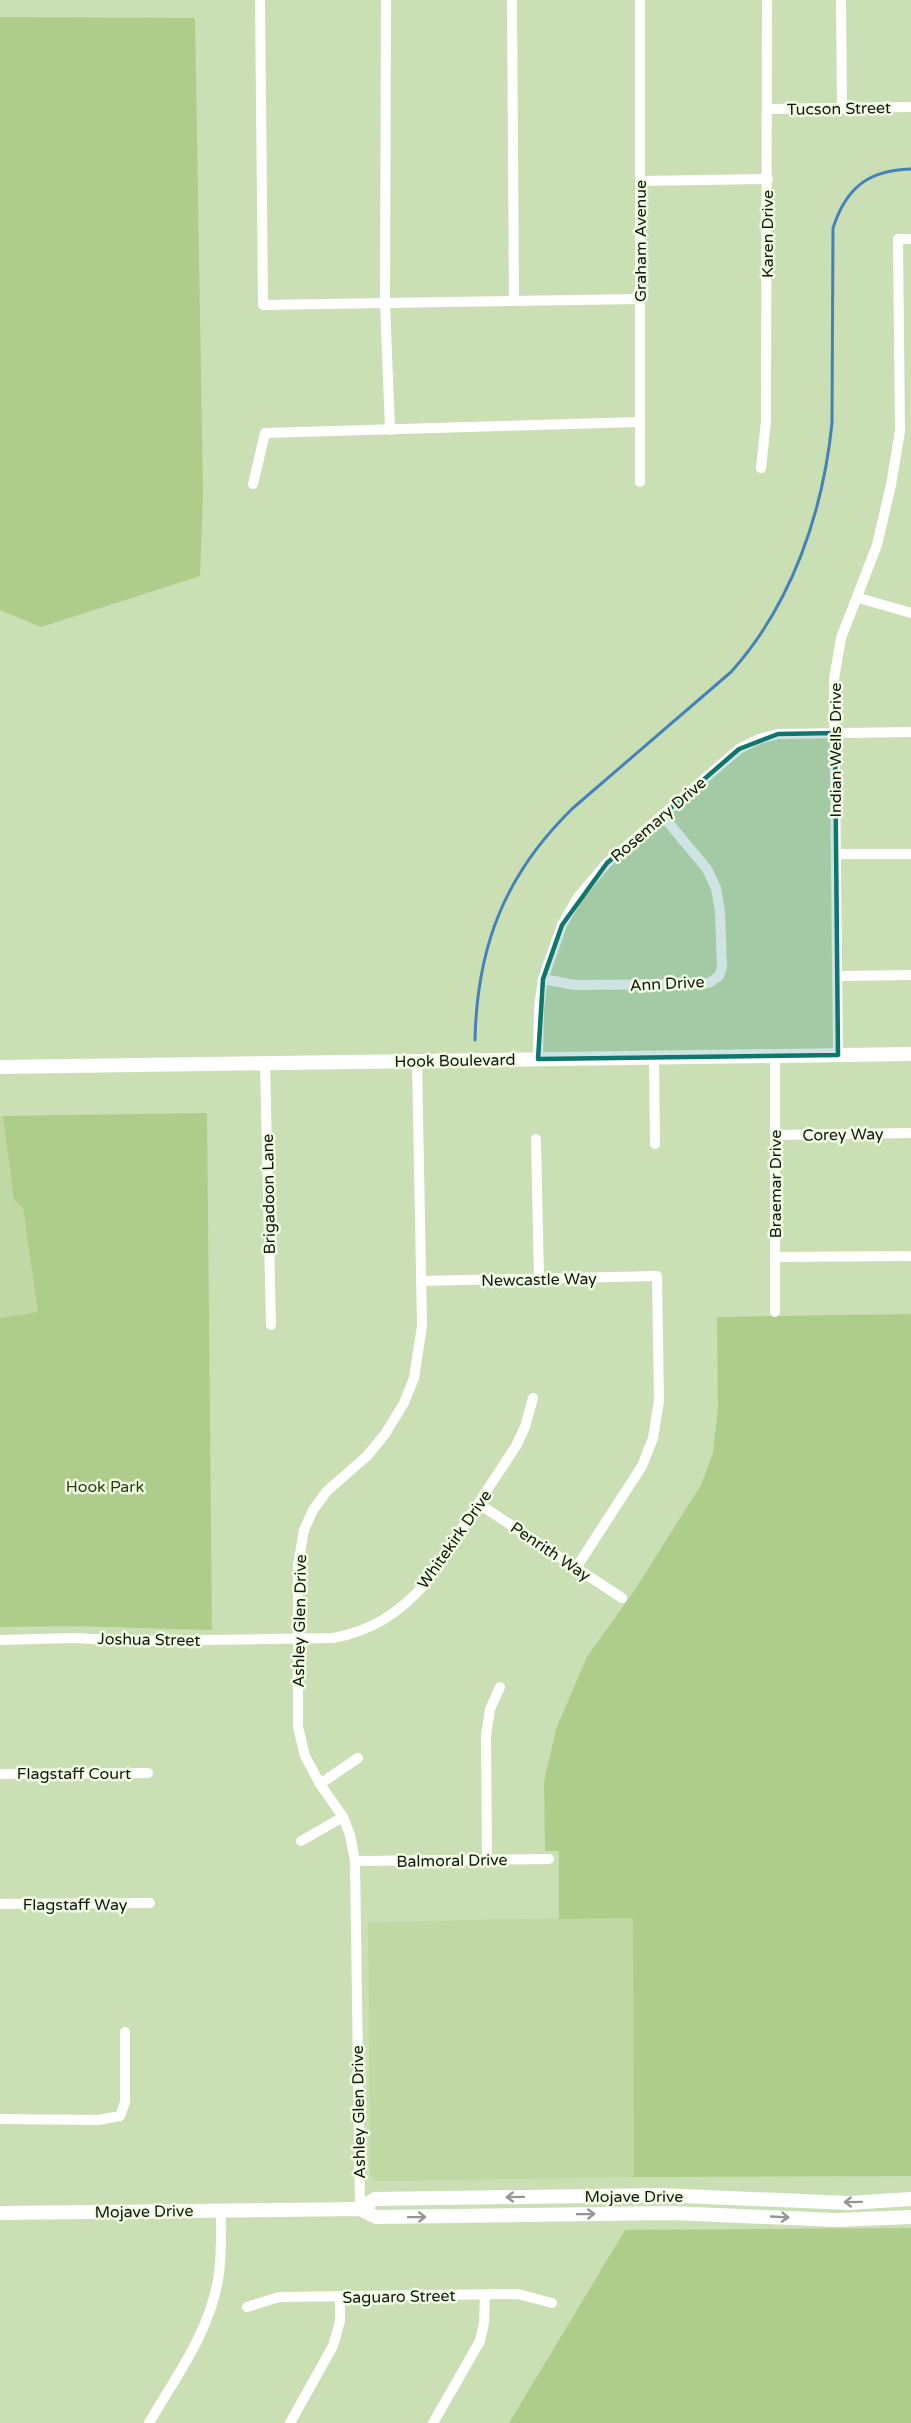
<svg xmlns="http://www.w3.org/2000/svg" width="911" height="2423" font-family="'Varela Round',sans-serif">
<style>
.built{fill:#c0d8a4}
.green{fill:#aecc8a}
.lines{fill:none;stroke-linecap:round;stroke-linejoin:round}
.stream{stroke:#4682ba;stroke-width:3}
.street{stroke:#fff;stroke-width:10}
.secondary{stroke:#fff;stroke-width:14}
.oneway{stroke:#949790}
.marked{fill:#0f766e;fill-opacity:0.2;stroke:#0f766e;stroke-width:4.5;stroke-linejoin:round}
.labels{text-anchor:middle;stroke-width:5;stroke-linejoin:round;paint-order:stroke}
.street-label{font-size:16px;fill:#111808;stroke:#f1fce5}
.park-label{font-size:16px;fill:#2b3f07;stroke:#f1fce5}
</style>
<rect width="100%" height="100%" fill="#cadfb3"/>
<g class="built">
<path d="M0,1116H3L14,1200L23,1208L38,1312L0,1318Z"/>
<path d="M633,1917L634,2177L377,2181L372,2178L370,2174L368,1922Z"/>
</g>
<g class="green">
<path d="M0,17L195,18L203,493L200,576L41,627L0,610Z"/>
<path d="M207,1113L212,1630L70,1626L0,1627V1318L38,1312L23,1208L14,1200L3,1116Z"/>
<path d="M911,1314V2176L634,2177L633,1918L559,1919V1851H545L544,1782L556,1729L587,1657L634,1591L701,1485L713,1453L718,1408L717,1317Z"/>
<path d="M911,2228V2423H509L625,2230Z"/>
</g>
<g class="lines">
<path class="stream" d="M475,1040C477,946 505,874 573,808L731,672C792,604 823,512 832,423L833,228C846,188 868,170 911,169"/>
<g class="street">
<path d="M260,0L263,305L640,299"/>
<path d="M386,0L385,303L390,430"/>
<path d="M512,0L514,301"/>
<path d="M640,0V482"/>
<path d="M841,0L842,108"/>
<path d="M768,109L911,107"/>
<path d="M640,181L768,179"/>
<path d="M761,468L766,421L767,0"/>
<path d="M253,484L265,433L640,422"/>
<path d="M859,598L911,613"/>
<path d="M836,854H911"/>
<path d="M838,976L911,975"/>
<path d="M543,979L575,985L698,984L709,983L719,976L722,967L720,912L716,888L707,869L662,815"/>
<path d="M838,1055L834,679L841,638L877,545L891,485L900,431L898,239H911"/>
<path d="M654,1057L655,1144"/>
<path d="M538,1059L539,1008L543,979L562,925L578,897L607,863L739,749L759,739L778,734L911,732"/>
<path d="M265,1063L271,1325"/>
<path d="M775,1135L911,1133"/>
<path d="M536,1139L539,1279"/>
<path d="M775,1257L911,1256"/>
<path d="M421,1281L657,1276L659,1401L653,1438L642,1466L576,1568"/>
<path d="M775,1312V1055"/>
<path d="M479,1504L622,1598"/>
<path d="M0,1640L74,1638L132,1641L333,1638C372,1631 399,1613 425,1584L516,1446L525,1427L533,1398"/>
<path d="M0,1774L148,1773"/>
<path d="M320,1784L358,1758"/>
<path d="M301,1841L343,1817"/>
<path d="M487,1859L486,1736L490,1709L500,1687"/>
<path d="M355,1861L549,1859"/>
<path d="M0,1904L150,1903"/>
<path d="M0,2119L98,2120L120,2116L125,2102V2032"/>
<path d="M360,2209L355,1861L350,1835L343,1817L320,1784L305,1756L298,1727V1565L304,1530L313,1510L327,1491L367,1456L385,1434L404,1403L414,1378L422,1326L417,1060"/>
<path d="M247,2307L279,2297L518,2294L552,2303"/>
<path d="M149,2423C175,2378 209,2333 218,2280C222,2257 221,2234 221,2210"/>
<path d="M290,2423L333,2346L340,2321V2296"/>
<path d="M433,2423L480,2341L484,2323L485,2295"/>
</g>
<g class="secondary">
<path d="M0,1067L911,1054"/>
<path d="M360,2209L375,2199L659,2195L849,2203L911,2199"/>
<path d="M0,2213L360,2209L376,2217L671,2213L836,2220L911,2217"/>
</g>
</g>
<defs><path id="oneway-shaft" d="M-6 0H5M1.5-3L5.5 0L1.5 3" fill="none" stroke-width="1.6" stroke-linecap="round" stroke-linejoin="round" transform="scale(1.5)"/></defs>
<g class="oneway">
<use href="#oneway-shaft" transform="translate(515 2197) rotate(179)"/>
<use href="#oneway-shaft" transform="translate(853 2202) rotate(179)"/>
<use href="#oneway-shaft" transform="translate(586 2214) rotate(-1)"/>
<use href="#oneway-shaft" transform="translate(417 2217) rotate(-1)"/>
<use href="#oneway-shaft" transform="translate(780 2217) rotate(3)"/>
</g>
<path class="marked" d="M835,733L838,1055L538,1059L543,979L562,925L607,863L739,749L778,734Z"/>
<g class="labels">
<g class="street-label">
<text transform="translate(839 108) rotate(-1)" y="6">Tucson Street</text>
<text transform="translate(767 234) rotate(-90)" y="6">Karen Drive</text>
<text transform="translate(640 241) rotate(-90)" y="6">Graham Avenue</text>
<text transform="translate(835 750) rotate(-90)" y="6">Indian Wells Drive</text>
<text transform="translate(658 819) rotate(-41)" y="6">Rosemary Drive</text>
<text transform="translate(667 983) rotate(-3)" y="6">Ann Drive</text>
<text transform="translate(455 1060) rotate(-1)" y="6">Hook Boulevard</text>
<text transform="translate(843 1134) rotate(-1)" y="6">Corey Way</text>
<text transform="translate(775 1184) rotate(-90)" y="6">Braemar Drive</text>
<text transform="translate(268 1194) rotate(-91)" y="6">Brigadoon Lane</text>
<text transform="translate(539 1279) rotate(-1)" y="6">Newcastle Way</text>
<text transform="translate(454 1539) rotate(-55)" y="6">Whitekirk Drive</text>
<text transform="translate(551 1551) rotate(34)" y="6">Penrith Way</text>
<text transform="translate(299 1621) rotate(-89)" y="6">Ashley Glen Drive</text>
<text transform="translate(149 1639) rotate(1)" y="6">Joshua Street</text>
<text x="74" y="1779">Flagstaff Court</text>
<text transform="translate(452 1860) rotate(-1)" y="6">Balmoral Drive</text>
<text x="75" y="1910">Flagstaff Way</text>
<text transform="translate(358 2112) rotate(-91)" y="6">Ashley Glen Drive</text>
<text x="634" y="2202">Mojave Drive</text>
<text transform="translate(144 2211) rotate(-1)" y="6">Mojave Drive</text>
<text transform="translate(399 2296) rotate(-1)" y="6">Saguaro Street</text>
</g>
<g class="park-label">
<text x="105" y="1492">Hook Park</text>
</g>
</g>
</svg>
